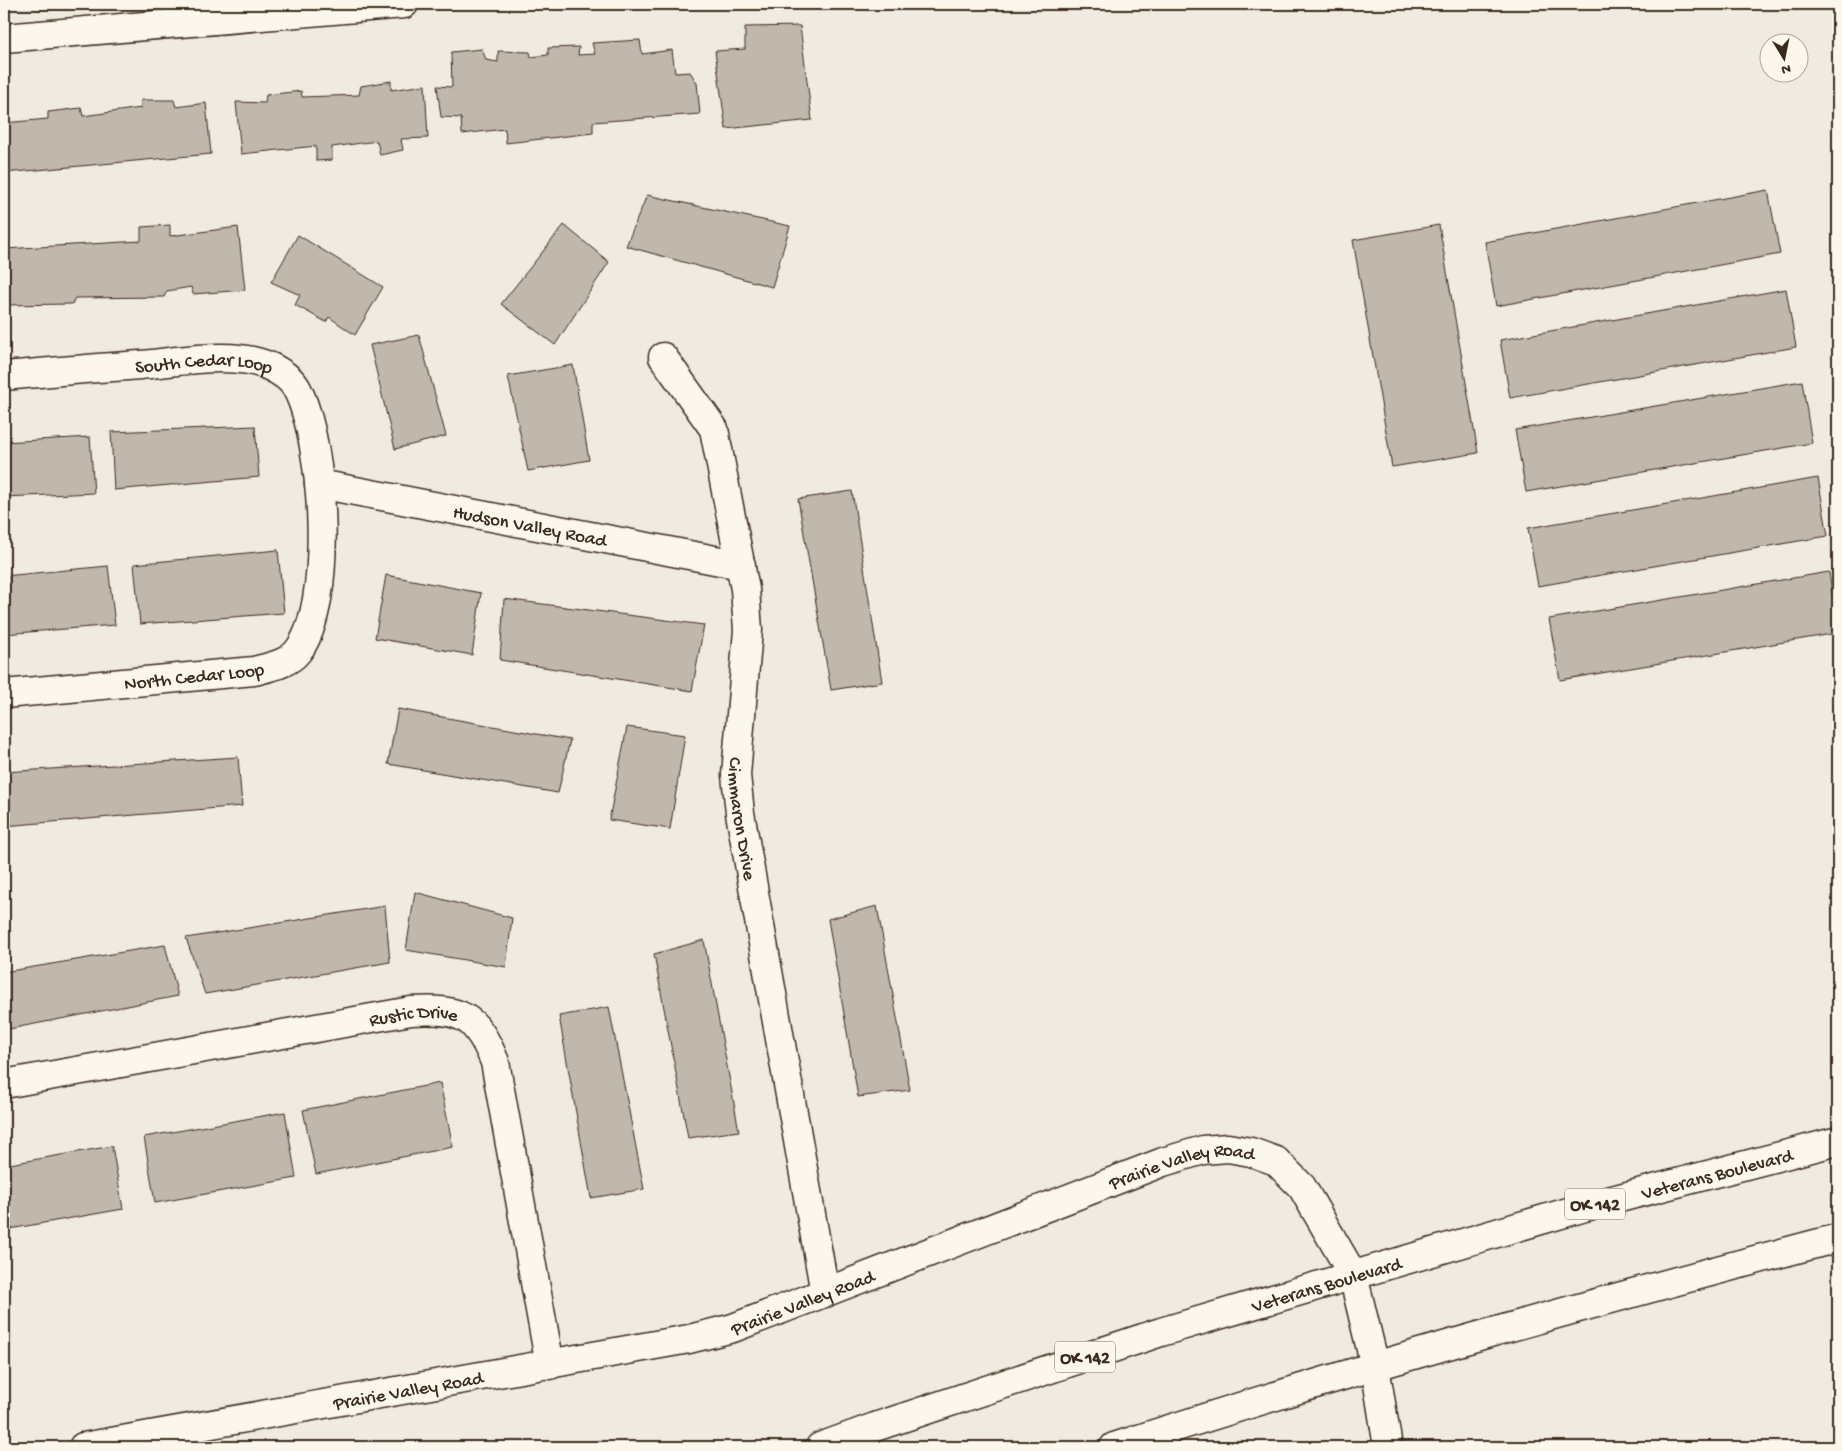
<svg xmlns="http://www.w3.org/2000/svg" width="1842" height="1451" font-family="'Gochi Hand',sans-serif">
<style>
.building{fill:#c0b8ad;stroke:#3b2a1e}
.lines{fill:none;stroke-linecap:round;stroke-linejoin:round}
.minor-casing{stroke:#3b2a1e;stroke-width:31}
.major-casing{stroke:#3b2a1e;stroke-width:31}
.minor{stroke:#fbf7ec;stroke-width:28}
.major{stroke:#fbf7ec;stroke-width:28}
.labels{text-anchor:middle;stroke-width:4;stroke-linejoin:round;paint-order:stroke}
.shield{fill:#fbf7ec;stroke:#75685c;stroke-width:1}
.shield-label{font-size:18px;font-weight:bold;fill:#3b2a1e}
.street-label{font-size:19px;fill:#3b2a1e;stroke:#fbf7ec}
</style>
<rect width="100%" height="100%" fill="#f0ebe0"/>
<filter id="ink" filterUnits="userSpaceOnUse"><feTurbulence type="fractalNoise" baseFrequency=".02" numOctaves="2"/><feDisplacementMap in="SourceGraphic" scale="10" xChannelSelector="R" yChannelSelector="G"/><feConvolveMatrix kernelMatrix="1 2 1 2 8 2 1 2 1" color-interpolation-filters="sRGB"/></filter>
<g filter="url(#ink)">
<g class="building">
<path d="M800,26L812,120L726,129L715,51L745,49V27Z"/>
<path d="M640,40L642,54L672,50L675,73L690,72L697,83L700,114L593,122V133L506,143L505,129L462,134L461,118L441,117L437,86L452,87L451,52L482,49L486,60L498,62V51L530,52L531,57L548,55V48L579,47L578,55L595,54L592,43Z"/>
<path d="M391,81V90L425,85L428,138L401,139L403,150L380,155L377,141L332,147V160L316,161V146L241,154L236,102L265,103L266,95L301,91L302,97L359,95L361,86Z"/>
<path d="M141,100H174L176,107L206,103L211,154L4,173V123L48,119V112L81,108L83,116L141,108Z"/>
<path d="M1768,190L1780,254L1496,306L1485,242Z"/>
<path d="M647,195L790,226L772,287L626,246Z"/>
<path d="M170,225V236L238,227L245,290L193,294L191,287L167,291L164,297L75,298L72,304L4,305V249L141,241V227Z"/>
<path d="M564,225L609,262L555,345L501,304Z"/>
<path d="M1439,225L1478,453L1392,467L1353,240Z"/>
<path d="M298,235L383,287L355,335L329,317L326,322L295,305L300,295L271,282Z"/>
<path d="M1786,289L1796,347L1510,398L1500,340Z"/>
<path d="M419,335L446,436L395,449L370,345Z"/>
<path d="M573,365L589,460L528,471L508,376Z"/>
<path d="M1802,381L1812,443L1526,492L1515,430Z"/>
<path d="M255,426L259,477L114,490L111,432Z"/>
<path d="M90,437L94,493L4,497V442Z"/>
<path d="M1818,478L1828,536L1538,586L1528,528Z"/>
<path d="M852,491L882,682L831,690L798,499Z"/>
<path d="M278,550L284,613L140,624L134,564Z"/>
<path d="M108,566L115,625L4,634V576Z"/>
<path d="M1829,572L1838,633L1560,680L1549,619Z"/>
<path d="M386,575L481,593L472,655L375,638Z"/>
<path d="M504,599L704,625L692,691L500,660Z"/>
<path d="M398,709L570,740L558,793L388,764Z"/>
<path d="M627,727L685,735L670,829L609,820Z"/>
<path d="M238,757L242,806L4,826V772Z"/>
<path d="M415,892L512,918L506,967L406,950Z"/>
<path d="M385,906L390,962L205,994L186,938Z"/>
<path d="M877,906L910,1090L858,1097L828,919Z"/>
<path d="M704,940L739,1131L688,1138L654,954Z"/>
<path d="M165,945L178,996L4,1030V972Z"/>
<path d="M609,1007L644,1189L591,1198L559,1016Z"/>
<path d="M440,1083L453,1147L316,1174L303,1110Z"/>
<path d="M285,1112L296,1178L155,1203L144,1137Z"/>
<path d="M112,1146L123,1209L4,1230V1165Z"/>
</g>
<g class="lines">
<g class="minor-casing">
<g id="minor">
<path d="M4,38L404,4"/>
<path id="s1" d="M663,357L714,429L745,589L748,630L736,775L740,813L825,1293"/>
<path id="s2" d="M4,376C49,372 95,368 140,365C178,362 236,350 271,367C281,372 292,379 297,389C324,441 335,604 298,651C288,664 269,667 254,671L4,694"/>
<path id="s3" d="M319,484L741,565"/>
<path id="s4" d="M4,1084L411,1011C461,1008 476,1015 495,1062L550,1365"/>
<path id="s5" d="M83,1447L689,1339L733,1328L1163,1162L1203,1150L1228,1148L1251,1152L1276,1161L1302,1187L1353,1275L1375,1366L1388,1447"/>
</g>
</g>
<g class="major-casing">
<g id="major">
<path id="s6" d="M820,1447L875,1427L1161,1332L1585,1207L1838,1141"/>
<path d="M1114,1447C1353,1369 1595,1302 1838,1238"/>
</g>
</g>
<use href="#minor" class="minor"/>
<use href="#major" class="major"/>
</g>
</g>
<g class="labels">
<g class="shield">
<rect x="1565" y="1188.5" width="60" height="31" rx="4"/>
<rect x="1055" y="1341.5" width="60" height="31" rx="4"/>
</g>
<g class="shield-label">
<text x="1595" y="1210">OK 142</text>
<text x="1085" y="1363">OK 142</text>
</g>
<g class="street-label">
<text dy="7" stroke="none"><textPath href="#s2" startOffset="201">South Cedar Loop</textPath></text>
<text dy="7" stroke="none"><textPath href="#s3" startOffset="215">Hudson Valley Road</textPath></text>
<text transform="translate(194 675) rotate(-6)" y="7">North Cedar Loop</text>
<text dy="7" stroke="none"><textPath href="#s1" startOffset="482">Cimmaron Drive</textPath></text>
<text dy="7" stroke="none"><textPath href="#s4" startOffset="416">Rustic Drive</textPath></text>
<text dy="7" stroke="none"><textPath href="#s5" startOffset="1140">Prairie Valley Road</textPath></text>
<text dy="7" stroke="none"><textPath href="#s6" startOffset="938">Veterans Boulevard</textPath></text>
<text dy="7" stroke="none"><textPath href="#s6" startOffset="532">Veterans Boulevard</textPath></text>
<text dy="7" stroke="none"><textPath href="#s5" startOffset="735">Prairie Valley Road</textPath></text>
<text dy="7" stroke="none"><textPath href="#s5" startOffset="330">Prairie Valley Road</textPath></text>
</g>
</g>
<rect width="1842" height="1451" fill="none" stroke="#fbf7ec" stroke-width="20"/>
<rect x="10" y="10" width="1822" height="1431" fill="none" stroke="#3b2a1e" stroke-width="2" filter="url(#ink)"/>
<g transform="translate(1784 58) rotate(170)"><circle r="24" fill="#fbf7ec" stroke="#aea59a"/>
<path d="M0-4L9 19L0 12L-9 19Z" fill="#3b2a1e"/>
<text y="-8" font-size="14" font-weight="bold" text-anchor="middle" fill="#3b2a1e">N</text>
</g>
</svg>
